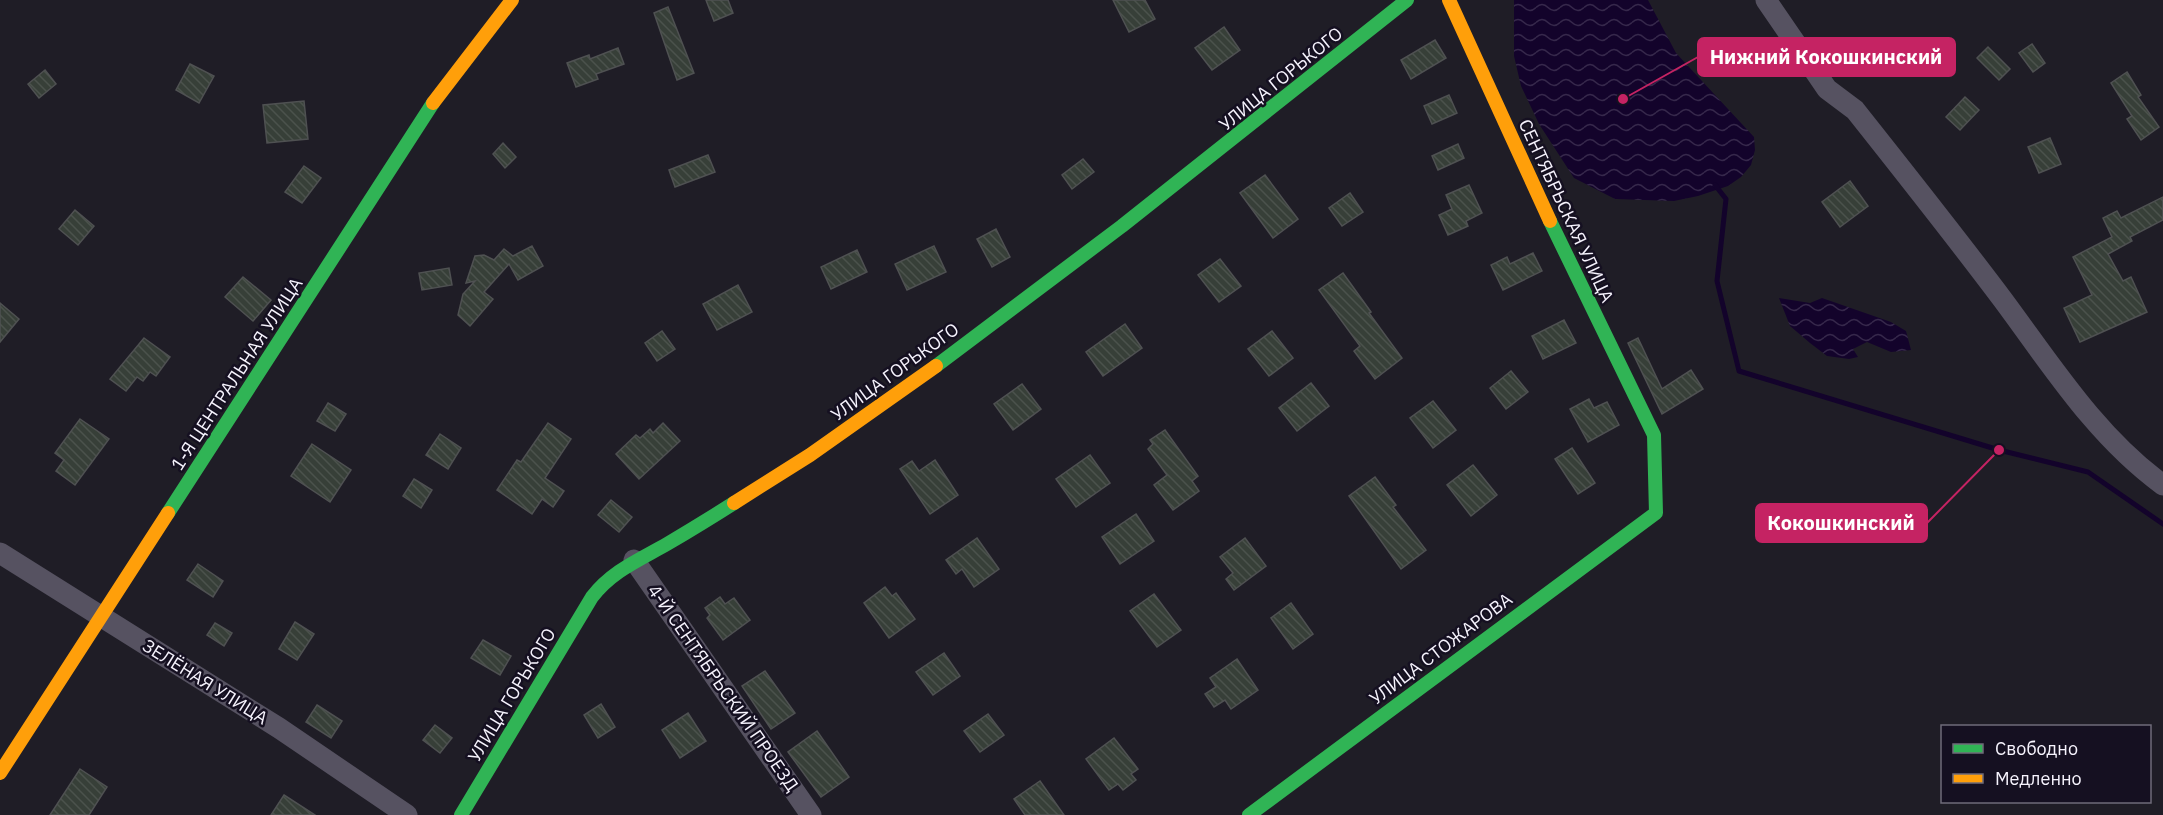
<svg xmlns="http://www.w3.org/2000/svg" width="2163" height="815" font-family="'IBM Plex Sans',sans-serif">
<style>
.water{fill:url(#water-waves)}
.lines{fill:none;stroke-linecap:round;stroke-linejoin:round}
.stream{stroke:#13032b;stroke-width:5}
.building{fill:url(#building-back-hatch);stroke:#4f5152;stroke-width:1.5}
.street{stroke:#565261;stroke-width:21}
.fast{stroke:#30b455;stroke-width:14}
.slow{stroke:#ff9f0a;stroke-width:14}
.labels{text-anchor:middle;stroke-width:5;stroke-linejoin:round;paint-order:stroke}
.street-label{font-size:18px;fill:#f6f3fd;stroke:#151021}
.leader{fill:none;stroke:#c52363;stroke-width:2}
.callout-dot{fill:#c52363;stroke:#151021;stroke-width:2}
.callout{fill:#c52363;stroke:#c52363;stroke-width:2}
.callout-label{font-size:20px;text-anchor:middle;font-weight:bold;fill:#fff}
</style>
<defs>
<pattern id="water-waves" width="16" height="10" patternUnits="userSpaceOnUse" patternTransform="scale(1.5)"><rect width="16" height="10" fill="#13032b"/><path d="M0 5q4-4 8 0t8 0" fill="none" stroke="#36284b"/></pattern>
<pattern id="building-back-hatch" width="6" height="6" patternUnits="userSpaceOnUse" patternTransform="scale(1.5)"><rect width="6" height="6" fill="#373f38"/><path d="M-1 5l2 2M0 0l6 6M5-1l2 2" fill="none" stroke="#4b524c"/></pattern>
</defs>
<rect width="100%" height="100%" fill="#1f1d26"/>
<g class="water">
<path d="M1514,0H1648L1676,53L1754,137L1755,150L1751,165L1741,177L1728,186L1698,196L1674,201L1615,199L1574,178L1539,124L1521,86L1514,56Z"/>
<path d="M1779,298L1810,303L1822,298L1891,322L1906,331L1911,350L1891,352L1867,342L1853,349L1858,357L1849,359L1827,356L1810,343L1790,326Z"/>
</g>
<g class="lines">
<path class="stream" d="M1715,185L1726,199L1717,281L1739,371L1999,450L2088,472L2163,524"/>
</g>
<g class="building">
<path d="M706,0H728L733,13L714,21Z"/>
<path d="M1113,0H1145L1155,19L1129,32Z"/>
<path d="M668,7L694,73L677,80L654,13Z"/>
<path d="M1224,27L1240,50L1212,70L1195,48Z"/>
<path d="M1435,40L1446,58L1411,79L1401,60Z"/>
<path d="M2032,44L2045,63L2033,72L2019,53Z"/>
<path d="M1988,47L2010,69L1999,80L1977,58Z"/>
<path d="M618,48L624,64L596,74L598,79L576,87L567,63L589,55L590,59Z"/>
<path d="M190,64L214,76L199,103L176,90Z"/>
<path d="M45,70L56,84L39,98L28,84Z"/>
<path d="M2127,72L2141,95L2138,97L2159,127L2141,140L2127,119L2132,116L2111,83Z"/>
<path d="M1449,95L1457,113L1432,124L1424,106Z"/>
<path d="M1965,97L1979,110L1960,130L1946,117Z"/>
<path d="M304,101L308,139L267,143L263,105Z"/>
<path d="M2050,138L2061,164L2039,173L2028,147Z"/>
<path d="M503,143L516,157L505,168L493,154Z"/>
<path d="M1458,144L1464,158L1438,170L1432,156Z"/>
<path d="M708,155L715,172L675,187L669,170Z"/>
<path d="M1083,159L1094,172L1072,189L1062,175Z"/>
<path d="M304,166L321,178L302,203L285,192Z"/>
<path d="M1265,175L1298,219L1273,238L1240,193Z"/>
<path d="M1850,181L1868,206L1840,227L1822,202Z"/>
<path d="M1469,185L1482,213L1466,221L1468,226L1448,235L1439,215L1452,209L1446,195Z"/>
<path d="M1350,193L1363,212L1342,226L1329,208Z"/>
<path d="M2163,197V220L2130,237L2132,241L2108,254L2123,281L2131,277L2147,312L2080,342L2064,308L2092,295L2073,257L2112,237L2103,218L2117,211L2121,218Z"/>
<path d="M75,210L94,226L78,245L59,229Z"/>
<path d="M996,229L1010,257L992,267L977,239Z"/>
<path d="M532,246L543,266L518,280L509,264L484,292L493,299L470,326L458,315L463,294L475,281L466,283L475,256L484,255L494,260L504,249L513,256Z"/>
<path d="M934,246L946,272L907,290L895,264Z"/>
<path d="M857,250L867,272L831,289L821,267Z"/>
<path d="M1533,253L1542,271L1503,290L1491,265L1507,257L1510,264Z"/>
<path d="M1220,259L1241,286L1219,302L1198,275Z"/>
<path d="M449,268L452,285L422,290L419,273Z"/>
<path d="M1343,273L1371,312L1369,313L1402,358L1375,379L1354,351L1360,346L1319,290Z"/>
<path d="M243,277L271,300L253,321L225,297Z"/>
<path d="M738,285L752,312L717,330L703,304Z"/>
<path d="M0,303L19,319L0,342Z"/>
<path d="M1564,320L1576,343L1543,359L1532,336Z"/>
<path d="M1125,324L1142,348L1103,376L1086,352Z"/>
<path d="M662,331L675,349L657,361L645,343Z"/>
<path d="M1272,331L1293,358L1269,376L1248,349Z"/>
<path d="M144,338L170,357L156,376L150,372L143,381L137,377L126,391L110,379Z"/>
<path d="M1638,338L1662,389L1691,370L1703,389L1662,414L1628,343Z"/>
<path d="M1511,371L1528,392L1506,409L1490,388Z"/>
<path d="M1311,383L1329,406L1297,431L1279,408Z"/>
<path d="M1022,384L1041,409L1013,430L994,404Z"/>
<path d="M1589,399L1594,408L1607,402L1619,425L1588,442L1570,409Z"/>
<path d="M1433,401L1456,430L1433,448L1410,418Z"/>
<path d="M328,403L346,414L335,431L317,421Z"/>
<path d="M80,419L109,439L75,485L56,471L64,460L55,453Z"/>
<path d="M548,423L571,439L545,478L564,491L553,507L542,499L532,514L497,490L517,460L521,462Z"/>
<path d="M663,423L680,441L639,479L616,454L636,435L640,438L650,429L653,433Z"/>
<path d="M1165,430L1198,476L1192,481L1199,491L1173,510L1154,485L1167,475L1148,449L1153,444L1150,440Z"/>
<path d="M440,434L461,448L448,469L426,455Z"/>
<path d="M312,444L351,470L330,502L291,476Z"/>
<path d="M1572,448L1595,483L1578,494L1555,459Z"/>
<path d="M1090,455L1110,483L1076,507L1056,479Z"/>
<path d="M935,460L958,495L930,514L900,469L912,461L919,471Z"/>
<path d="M1473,465L1497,495L1471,516L1447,485Z"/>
<path d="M1375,477L1396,505L1393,507L1426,550L1401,569L1349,496Z"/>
<path d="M414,479L432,490L421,508L403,496Z"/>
<path d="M611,500L632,517L619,532L598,515Z"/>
<path d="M1136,514L1154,541L1120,564L1102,537Z"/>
<path d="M977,538L999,569L974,587L962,569L956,574L946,560Z"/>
<path d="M1245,538L1266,566L1234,590L1226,579L1233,573L1220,557Z"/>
<path d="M198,564L223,581L213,597L187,580Z"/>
<path d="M885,587L892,596L896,593L915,619L889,638L864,603Z"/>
<path d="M1154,594L1181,630L1157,647L1130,611Z"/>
<path d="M720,597L725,604L734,598L750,620L723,640L707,618L710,615L705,608Z"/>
<path d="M1291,603L1313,634L1293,649L1271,618Z"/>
<path d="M295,622L314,634L297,660L279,649Z"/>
<path d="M215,623L232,633L224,646L207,635Z"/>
<path d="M483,640L511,656L500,675L471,658Z"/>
<path d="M944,653L960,676L933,695L916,672Z"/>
<path d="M1237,659L1258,690L1231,709L1225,700L1214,707L1205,694L1216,687L1210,678Z"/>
<path d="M765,671L795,713L771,729L742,686Z"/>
<path d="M601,704L615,727L598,738L584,715Z"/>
<path d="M317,705L342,721L331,738L306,722Z"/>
<path d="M688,713L706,741L680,758L662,730Z"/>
<path d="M988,714L1004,735L980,752L964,731Z"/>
<path d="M435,725L452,738L440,753L423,740Z"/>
<path d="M817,731L849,777L821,797L788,752Z"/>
<path d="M1114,738L1138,769L1131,774L1136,780L1123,790L1118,784L1109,790L1086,759Z"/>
<path d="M80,769L107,787L89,815H50Z"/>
<path d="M1040,781L1064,815H1025L1014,799Z"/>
<path d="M284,795L315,815H271Z"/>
</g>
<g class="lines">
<g class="street">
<path d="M1766,0L1827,89L1855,110C1905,173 1955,236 2003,300C2052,366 2096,436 2163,485"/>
<path d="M0,553L279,728L407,815"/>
<path d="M634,560L811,815"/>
</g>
<g class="fast">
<path d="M936,366L1122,226L1407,0"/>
<path d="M168,513L433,103"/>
<path d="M461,815L592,597C612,571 639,560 667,544C689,531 712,517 734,503"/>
<path d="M1249,815L1656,513L1654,435L1550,221"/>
</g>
<g class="slow">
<path d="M1449,0L1550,221"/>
<path d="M433,103L512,0"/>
<path d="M734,503L810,455L936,366"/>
<path d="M0,773L168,513"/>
</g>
</g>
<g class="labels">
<g class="street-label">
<text transform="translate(1281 79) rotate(-39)" y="6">УЛИЦА ГОРЬКОГО</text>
<text transform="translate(1566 211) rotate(65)" y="6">СЕНТЯБРЬСКАЯ УЛИЦА</text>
<text transform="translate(895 372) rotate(-36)" y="6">УЛИЦА ГОРЬКОГО</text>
<text transform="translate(237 374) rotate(-57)" y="6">1-Я ЦЕНТРАЛЬНАЯ УЛИЦА</text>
<text transform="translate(1441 649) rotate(-37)" y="6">УЛИЦА СТОЖАРОВА</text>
<text transform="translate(205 682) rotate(32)" y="6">ЗЕЛЁНАЯ УЛИЦА</text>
<text transform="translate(723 688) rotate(55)" y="6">4-Й СЕНТЯБРЬСКИЙ ПРОЕЗД</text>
<text transform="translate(512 695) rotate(-59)" y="6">УЛИЦА ГОРЬКОГО</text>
</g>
</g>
<path class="leader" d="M1623 99L1698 57M1999 450L1927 523"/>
<g class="callout-dot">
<circle cx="1623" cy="99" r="6"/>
<circle cx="1999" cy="450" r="6"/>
</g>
<g class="callout">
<rect x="1698" y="38" width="257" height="38" rx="6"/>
<rect x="1756" y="504" width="171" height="38" rx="6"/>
</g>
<g class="callout-label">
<text x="1826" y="64">Нижний Кокошкинский</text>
<text x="1841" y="530">Кокошкинский</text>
</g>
<rect x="1941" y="725" width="210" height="78" fill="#151021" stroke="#6f6b79" stroke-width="1.5"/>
<rect x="1953" y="744" width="30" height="9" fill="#30b455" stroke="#6f6b79" stroke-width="1.5"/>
<text x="1995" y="755" font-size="18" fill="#f6f3fd">Свободно</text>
<rect x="1953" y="774" width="30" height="9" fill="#ff9f0a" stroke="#6f6b79" stroke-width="1.5"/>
<text x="1995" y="785" font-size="18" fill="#f6f3fd">Медленно</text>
</svg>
